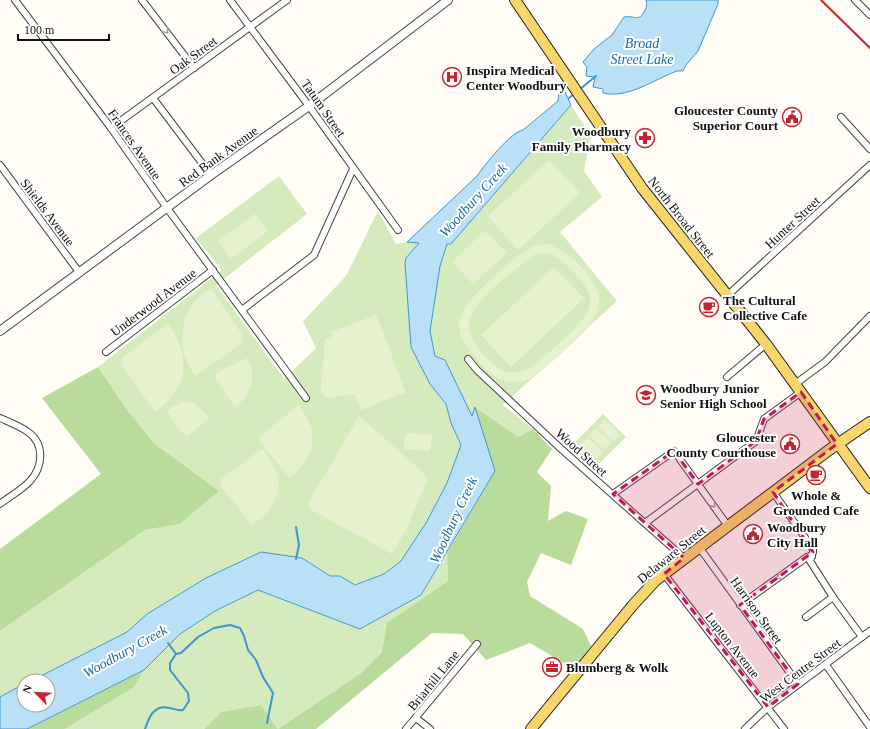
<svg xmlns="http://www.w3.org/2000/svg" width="870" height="729" font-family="'Times New Roman',serif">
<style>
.green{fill:#d5ebbd}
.forest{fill:#b9dc9c}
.pitch{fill:#e6f2cf;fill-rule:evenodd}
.water{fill:#b9e0f7;stroke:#3f96cf}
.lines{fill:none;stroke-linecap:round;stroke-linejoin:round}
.stream{stroke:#3f96cf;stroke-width:2}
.minor-casing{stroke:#444;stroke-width:8}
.tertiary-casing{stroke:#444;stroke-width:10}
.primary-casing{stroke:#222;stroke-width:12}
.minor{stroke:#fff;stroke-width:6}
.tertiary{stroke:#fff;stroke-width:8}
.primary{stroke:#f9d66b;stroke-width:10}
.rail{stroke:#c4262e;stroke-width:2}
.oneway{stroke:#a0a0a0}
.marked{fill:#c2185b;fill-opacity:0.2;stroke:#c2185b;stroke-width:3;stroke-dasharray:8 5;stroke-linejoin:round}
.labels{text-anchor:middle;stroke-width:4;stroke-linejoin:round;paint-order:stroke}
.street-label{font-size:13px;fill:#111;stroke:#fff}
.poi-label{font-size:13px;font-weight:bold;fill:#111;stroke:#fff;text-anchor:start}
.water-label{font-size:14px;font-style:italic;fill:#1768a6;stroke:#fff}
</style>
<rect width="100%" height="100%" fill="#fffdf5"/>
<g class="green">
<path d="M571,105L591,136L584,171L602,197L560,232L617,301L503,405L533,429L518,437L475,407L447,483L426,523L401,561L384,574L355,585L340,576H330L302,558L147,614L127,632L31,681H24V684L0,697V631L145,530L180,524L219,491L155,444L127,410L98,367L222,270L196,238L279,176L307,214L216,285L284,379L316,348L303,321L346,276L378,211L396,244L407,242L451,244Z"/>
<path d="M603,414L626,437L598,465L575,442Z"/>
<path d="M447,553L448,581L388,623L382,652L361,673L278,729L261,705L221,712L204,729H65L134,687L144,670L180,634L215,611L258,590L360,629L421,595Z"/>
</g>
<g class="forest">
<path d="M98,367L127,410L155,444L219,491L180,524L145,530L0,631V549L101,474L42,398Z"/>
<path d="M475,407L518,437L533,429L552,449L537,472L551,486L548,521L566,511L588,519L571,565L541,553L527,582L530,596L583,629L591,646L574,669L530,643L486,660L463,634L432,633L316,729H278L361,673L382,652L387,623L448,581L447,553L495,471Z"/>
<path d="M144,670L134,687L65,729H27Z"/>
<path d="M261,705L278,729H204L221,712Z"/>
</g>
<g class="pitch">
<path d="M549,160L580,193L518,250L488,216Z"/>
<path d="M255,214L268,231L231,259L218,241Z"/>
<path d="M485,230L507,253L473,284L452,262Z"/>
<path d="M549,244C568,252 601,280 599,303C598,313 593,323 586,330C577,340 540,374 529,379C521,383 510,382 502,380C489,376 480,362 471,352C463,343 457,331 460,319C461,316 463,311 464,308C471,296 522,249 534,246C538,244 544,245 549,244ZM548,253C560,258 568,266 577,276C584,283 591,292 590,303C588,324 548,352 533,366C524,372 514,375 504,371C489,365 465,337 469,321C473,302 513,272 528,259L536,254Z"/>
<path d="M554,267L584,298L511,367L481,335Z"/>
<path d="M211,288L243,336V342L196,376C178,355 177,318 198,298C202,294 207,291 211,288Z"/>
<path d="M376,315L406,392L361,410L355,394L326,398L321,392L325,338L333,339L331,332Z"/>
<path d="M168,324C192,357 188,389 155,412L121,365L123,357Z"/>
<path d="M247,358C257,378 253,393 235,407L215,379L216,373Z"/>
<path d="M193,402L210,417L188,436L184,435L166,411L180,403Z"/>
<path d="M299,405C319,433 317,456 290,478L259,441L260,436Z"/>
<path d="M359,416L424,473L427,481L408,526L392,554L310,509L309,502Z"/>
<path d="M605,419L620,435L613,442L598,427Z"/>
<path d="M596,428L612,443L605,450L589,435Z"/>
<path d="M405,433L432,435L430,451L403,449Z"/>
<path d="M588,437L603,452L596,459L581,444Z"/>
<path d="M262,449C287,477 283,504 252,525L220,485L221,479Z"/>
</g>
<g class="water">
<path d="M646,0H718V4L698,51L686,65L683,71H677C655,79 628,99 603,93V89L593,87L595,77L586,76L587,67L583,62L594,49L612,35L624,17C635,15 639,23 645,10C647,6 647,4 646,0Z"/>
<path d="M563,88L571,105L451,244H447L440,266L430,331L435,356L445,360L472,416L475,407L495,471L421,595L360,629L258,590L215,611L180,634L144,670L27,729H0V697L24,684V705H48V681H31L127,632L147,614L206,578L261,552L302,558L330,576H340L355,585L384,574L401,561L426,523L447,483L461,445L451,423L446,404L430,384L411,347L405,263L406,258L419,243L407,242L477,176C485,164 511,132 523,130L558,101L559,91Z"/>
</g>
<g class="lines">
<g class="stream">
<path d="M579,90L596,76"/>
<path d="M569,98L574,94"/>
<path d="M296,527L299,545L296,559"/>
<path d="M168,643L176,654"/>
<path d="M145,729C149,717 154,704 170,708C175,709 178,711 183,710L189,701L188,693L170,670V663L176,654L181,653L198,637L214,628L230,625L240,628L244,636L248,650L256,660L263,677L273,693L267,723"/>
</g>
<g class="minor-casing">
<g id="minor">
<path d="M15,0L111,128L167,208L306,398"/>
<path d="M142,0L194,68"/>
<path d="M230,0L309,106L398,230"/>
<path d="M855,0L870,15"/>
<path d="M153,98L211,175"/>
<path d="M841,117L870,149"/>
<path d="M111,128L287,0"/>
<path d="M0,165L79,272"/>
<path d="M728,295L870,165"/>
<path d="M242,310L314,255L353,169"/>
<path d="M106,352L213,270"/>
<path d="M468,359L477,370L559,447L684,558"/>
<path d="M727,377L766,344"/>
<path d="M795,384L825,362L870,316"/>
<path d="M0,418C9,422 20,426 28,432C45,444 43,467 30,481C22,490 10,496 0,504"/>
<path d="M773,492L813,549V552L810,561L833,597L862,637"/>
<path d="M613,494L674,451L728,526"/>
<path d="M645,523L756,441L764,419L801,392"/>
<path d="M699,547L798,684"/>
<path d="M664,574L784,729"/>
<path d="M740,605L807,557L812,556"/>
<path d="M806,617L833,597"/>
<path d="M826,665L870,727"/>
<path d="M416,718L430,729"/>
<path d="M406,729L477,644"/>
<path d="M745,729L768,707L870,631"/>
</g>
</g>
<g class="tertiary-casing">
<path id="tertiary" d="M0,331L211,175L309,106L448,0"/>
</g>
<g class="primary-casing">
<g id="primary">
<path d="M515,0L642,188L766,344L870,488"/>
<path d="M531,729L633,605L655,581L829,450L870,422"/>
</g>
</g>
<use href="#minor" class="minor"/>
<use href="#tertiary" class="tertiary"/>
<use href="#primary" class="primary"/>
<path class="rail" d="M821,0L870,48"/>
</g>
<defs><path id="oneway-chevron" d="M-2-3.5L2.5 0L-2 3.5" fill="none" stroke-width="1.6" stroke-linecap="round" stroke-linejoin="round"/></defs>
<g class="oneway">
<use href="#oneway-chevron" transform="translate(166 31) rotate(53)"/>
<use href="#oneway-chevron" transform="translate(713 505) rotate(55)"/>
<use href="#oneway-chevron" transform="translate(779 577) rotate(144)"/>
</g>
<path class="marked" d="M801,392L837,444L773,492L813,552L740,605L798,684L768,707L664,574L684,558L613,494L674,451L698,484L756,441L764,419Z"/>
<defs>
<g id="hospital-ring" transform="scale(1)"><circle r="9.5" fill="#fff" stroke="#c4262e" stroke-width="1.5"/><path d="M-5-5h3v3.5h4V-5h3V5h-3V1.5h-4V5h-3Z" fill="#c4262e"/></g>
<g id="civic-ring" transform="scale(1)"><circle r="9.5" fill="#fff" stroke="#c4262e" stroke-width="1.5"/><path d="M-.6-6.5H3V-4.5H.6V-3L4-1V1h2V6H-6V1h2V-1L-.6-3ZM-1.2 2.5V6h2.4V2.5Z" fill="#c4262e"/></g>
<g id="pharmacy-ring" transform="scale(1)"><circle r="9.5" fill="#fff" stroke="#c4262e" stroke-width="1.5"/><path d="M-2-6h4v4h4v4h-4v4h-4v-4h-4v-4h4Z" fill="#c4262e"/></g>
<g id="cafe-ring" transform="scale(1)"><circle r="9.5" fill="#fff" stroke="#c4262e" stroke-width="1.5"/><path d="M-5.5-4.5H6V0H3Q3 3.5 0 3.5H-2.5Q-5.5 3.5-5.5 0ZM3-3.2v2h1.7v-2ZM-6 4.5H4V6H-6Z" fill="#c4262e"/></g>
<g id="school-ring" transform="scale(1)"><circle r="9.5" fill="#fff" stroke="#c4262e" stroke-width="1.5"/><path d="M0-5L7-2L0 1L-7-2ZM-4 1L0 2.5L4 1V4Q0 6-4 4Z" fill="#c4262e"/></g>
<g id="office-ring" transform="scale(1)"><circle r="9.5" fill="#fff" stroke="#c4262e" stroke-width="1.5"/><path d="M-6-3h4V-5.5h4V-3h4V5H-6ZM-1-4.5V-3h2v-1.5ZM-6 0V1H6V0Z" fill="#c4262e"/></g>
</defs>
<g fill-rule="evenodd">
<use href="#hospital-ring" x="452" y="77"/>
<use href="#civic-ring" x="792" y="117"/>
<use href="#pharmacy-ring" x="645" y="138"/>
<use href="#cafe-ring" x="709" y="307"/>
<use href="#school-ring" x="646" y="395"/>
<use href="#civic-ring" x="790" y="444"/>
<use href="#cafe-ring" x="816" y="475"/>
<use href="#civic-ring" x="753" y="534"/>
<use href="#office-ring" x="552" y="667"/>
</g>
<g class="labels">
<g class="street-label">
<text transform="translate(193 55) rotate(-36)" y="5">Oak Street</text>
<text transform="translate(324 108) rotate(55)" y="5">Tatum Street</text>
<text transform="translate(135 144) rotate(55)" y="5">Frances Avenue</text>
<text transform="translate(218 156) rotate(-36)" y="5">Red Bank Avenue</text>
<text transform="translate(48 212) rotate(53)" y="5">Shields Avenue</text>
<text transform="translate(682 217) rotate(52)" y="5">North Broad Street</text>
<text transform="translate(792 222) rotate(-43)" y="5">Hunter Street</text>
<text transform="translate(153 302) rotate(-37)" y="5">Underwood Avenue</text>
<text transform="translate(582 452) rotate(42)" y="5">Wood Street</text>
<text transform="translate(671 554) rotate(-39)" y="5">Delaware Street</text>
<text transform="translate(757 610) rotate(54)" y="5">Harrison Street</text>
<text transform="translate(733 645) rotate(52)" y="5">Lupton Avenue</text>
<text transform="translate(800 670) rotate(-37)" y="5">West Centre Street</text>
<text transform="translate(433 680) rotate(-51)" y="5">Briarhill Lane</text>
</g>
<g class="poi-label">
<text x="466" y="75">Inspira Medical<tspan x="466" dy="15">Center Woodbury</tspan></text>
<text x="778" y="115" text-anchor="end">Gloucester County<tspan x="778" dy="15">Superior Court</tspan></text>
<text x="631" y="136" text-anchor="end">Woodbury<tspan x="631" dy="15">Family Pharmacy</tspan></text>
<text x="723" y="305">The Cultural<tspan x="723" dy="15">Collective Cafe</tspan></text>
<text x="660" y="393">Woodbury Junior<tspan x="660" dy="15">Senior High School</tspan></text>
<text x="776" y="442" text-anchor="end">Gloucester<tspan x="776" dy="15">County Courthouse</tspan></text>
<text x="816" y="500" text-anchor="middle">Whole &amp;<tspan x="816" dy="15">Grounded Cafe</tspan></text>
<text x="767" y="532">Woodbury<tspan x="767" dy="15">City Hall</tspan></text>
<text x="566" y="672">Blumberg &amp; Wolk</text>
</g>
<g class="water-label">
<text x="642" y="48">Broad<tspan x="642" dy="16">Street Lake</tspan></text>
<text transform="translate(473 200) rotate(-48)" y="5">Woodbury Creek</text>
<text transform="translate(453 520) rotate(-65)" y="5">Woodbury Creek</text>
<text transform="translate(125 651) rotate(-29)" y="5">Woodbury Creek</text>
</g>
</g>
<g transform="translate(36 693) rotate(294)"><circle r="19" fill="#ffffff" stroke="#a0a0a0"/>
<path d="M0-3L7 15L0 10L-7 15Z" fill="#c4262e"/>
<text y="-6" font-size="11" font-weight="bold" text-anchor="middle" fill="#111111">N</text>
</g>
<path d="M18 34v6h91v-6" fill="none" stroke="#111111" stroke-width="2"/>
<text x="24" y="34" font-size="12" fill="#111111" stroke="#ffffff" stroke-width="3" paint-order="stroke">100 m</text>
</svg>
